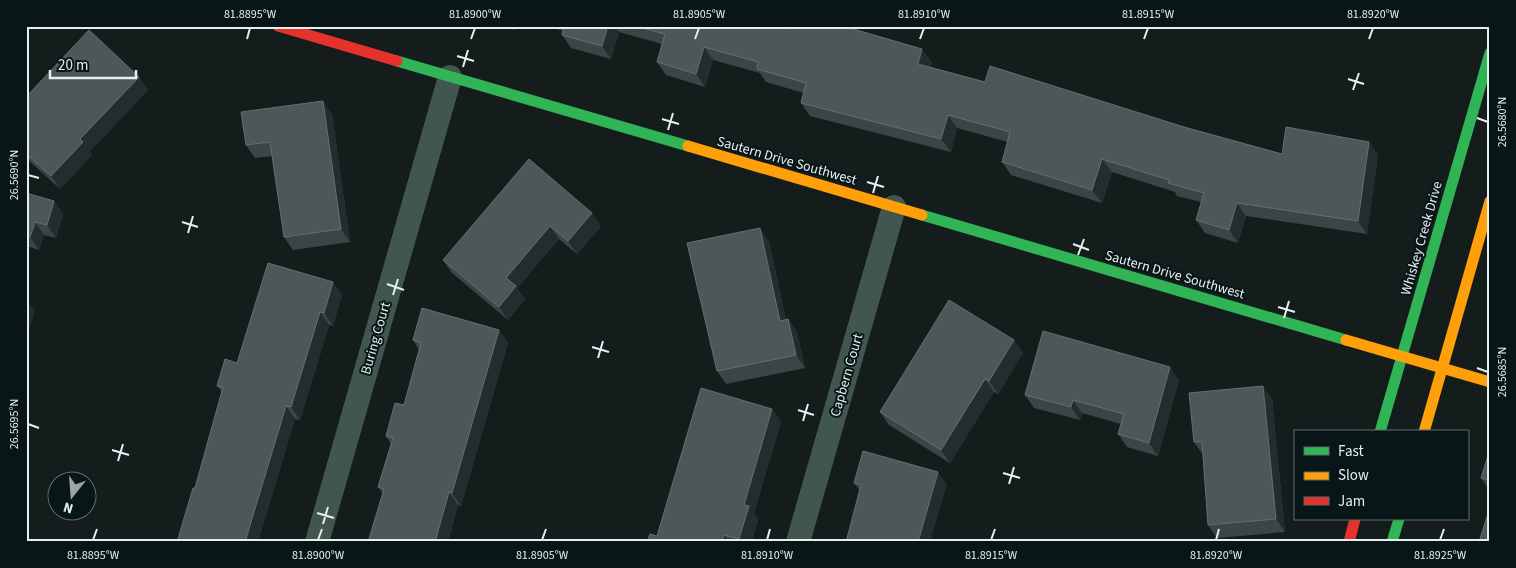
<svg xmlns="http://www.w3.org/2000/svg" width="1516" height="568" font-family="'Source Sans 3',sans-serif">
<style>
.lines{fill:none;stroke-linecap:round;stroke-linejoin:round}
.street{stroke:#41564e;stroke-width:24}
.fast{stroke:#30b455;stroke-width:11}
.slow{stroke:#ff9f0a;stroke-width:11}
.jam{stroke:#e5322d;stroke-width:11}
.wall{fill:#3d4446}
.shaded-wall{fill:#252c2d}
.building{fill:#4f5658;stroke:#666e70}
.ticks{fill:none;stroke:#e5efef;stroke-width:2}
.labels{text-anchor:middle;stroke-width:4;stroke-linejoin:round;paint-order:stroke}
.street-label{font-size:14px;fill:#e5efef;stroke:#081617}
.neatline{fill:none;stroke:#e5efef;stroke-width:2}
.ticks-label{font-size:12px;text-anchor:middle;fill:#e5efef}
</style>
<rect width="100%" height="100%" fill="#141c1c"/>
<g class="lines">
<g class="street">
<path d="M317,542L450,77"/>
<path d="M798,542L894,207"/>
</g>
<g class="fast">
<path d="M397,61L688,146"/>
<path d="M922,215L1346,340"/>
<path d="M1380,432L1490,53"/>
<path d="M1392,542L1399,519"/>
</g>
<g class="slow">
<path d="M688,146L922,215"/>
<path d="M1346,340L1490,382"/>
<path d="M1424,432L1490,201"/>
</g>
<g class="jam">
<path d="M278,26L397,61"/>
<path d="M1349,542L1355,519"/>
</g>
</g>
<g class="wall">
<path d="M500,26H516L515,30Z"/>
<path d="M548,26H780L932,62L930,67L985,82L1184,127L1282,154L1369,142L1378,155L1367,234L1246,216L1238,243L1205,233L1196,220L1201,202L1177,196L1175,192L1112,172L1102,203L1011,175L1002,162L1008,142L957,128L951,152L810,116L801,103L804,93L766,82L760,73L713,60L705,87L666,75L657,62L662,44L619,32L611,59L571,48L562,35L563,31Z"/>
<path d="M139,77L148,90L90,151L92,155L60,189L26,158V97Z"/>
<path d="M332,114L350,242L293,250L284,237L272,156L255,158L246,145Z"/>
<path d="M529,159L601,226L577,254L559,239L517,288L525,299L508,320L452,273L443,260Z"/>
<path d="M26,193L54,201L63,214L56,238L44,235L39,250L27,246L26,248Z"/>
<path d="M769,241L786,320L788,319L797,332L805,368L726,384L717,371Z"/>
<path d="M333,282L342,295L333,326L329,325L300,420L295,419L258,542H177L195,488L222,392L217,386L237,363Z"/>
<path d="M499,330L508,343L461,506L458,505L448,542H368L383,494L378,487L391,444L386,436L404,405L419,350L413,340Z"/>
<path d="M1014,340L1023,353L998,394L994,392L950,463L889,425L880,412Z"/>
<path d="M1179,380L1158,456L1127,447L1118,434L1121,424L1082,413L1080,420L1034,408L1025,395Z"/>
<path d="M1272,399L1285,532L1217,538L1208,525L1203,455L1194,442Z"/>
<path d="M772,409L781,422L754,513L758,519L752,542H647L657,536Z"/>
<path d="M1490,449V491L1481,478Z"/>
<path d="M854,483L947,485L860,491Z"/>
</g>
<g class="shaded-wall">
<path d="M512,26H516L515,30Z"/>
<path d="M608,26H614L619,32L611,59L602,46Z"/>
<path d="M704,47L713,60L705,87L696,74Z"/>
<path d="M922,49L932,62L927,77L918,64Z"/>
<path d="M139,77L148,90L90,151L92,155L60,189L51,176L80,139Z"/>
<path d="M323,101L332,114L350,242L341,229Z"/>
<path d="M948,115L957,128L951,152L941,139Z"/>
<path d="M1369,142L1378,155L1367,234L1358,221Z"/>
<path d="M1102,159L1112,172L1102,203L1092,190Z"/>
<path d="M54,201L63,214L56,238L47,225Z"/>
<path d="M1237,203L1246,216L1238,243L1229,230Z"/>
<path d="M592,213L601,226L577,254L568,241Z"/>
<path d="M35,222L44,235L39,250L30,237Z"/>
<path d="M550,226L559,239L517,288L525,299L508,320L499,307L506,278Z"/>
<path d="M760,228L769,241L789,334L780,321Z"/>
<path d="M333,282L342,295L333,326L324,313Z"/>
<path d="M26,299L35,311L26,340Z"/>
<path d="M320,312L329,325L300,420L291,407Z"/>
<path d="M788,319L797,332L805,368L796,355Z"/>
<path d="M499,330L508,343L461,506L452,493Z"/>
<path d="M1014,340L1023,353L998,394L989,381Z"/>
<path d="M1170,367L1179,380L1158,456L1149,443Z"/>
<path d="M985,379L994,392L950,463L941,450Z"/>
<path d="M1263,386L1272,399L1285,532L1276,519Z"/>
<path d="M1073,400L1082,413L1080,420L1071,407Z"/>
<path d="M286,406L295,419L258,542H245Z"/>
<path d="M772,409L781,422L754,513L758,519L752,542H741L739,539L744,505Z"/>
<path d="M938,472L947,485L930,542H918Z"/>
<path d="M449,492L458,505L448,542H435Z"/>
<path d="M724,535L729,542H722Z"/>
</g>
<g class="building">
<path d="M564,26H608L602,46L562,35Z"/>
<path d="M635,26H780L790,29L791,26H843L922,49L918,64L985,82L990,66L1184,127L1282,154L1286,127L1369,142L1358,221L1237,203L1229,230L1196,220L1204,193L1168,183L1169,180L1102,159L1092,190L1002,162L1010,132L948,115L941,139L801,103L806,83L757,69L758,62L704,47L696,74L657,62L665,34Z"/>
<path d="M89,30L139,77L80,139L83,142L51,176L26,154V97Z"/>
<path d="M323,101L341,229L284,237L270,142L246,145L241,112Z"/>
<path d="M529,159L592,213L568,241L550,226L506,278L516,286L499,307L443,260Z"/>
<path d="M26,193L54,201L47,225L35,222L30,237L26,236Z"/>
<path d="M760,228L780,321L788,319L796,355L717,371L687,243Z"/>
<path d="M268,263L333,282L324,313L320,312L291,407L286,406L245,542H177L193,488H195L223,387L217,386L225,359L237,363Z"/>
<path d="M949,300L1014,340L989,381L985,379L941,450L880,412Z"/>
<path d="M422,308L499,330L452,493L449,492L435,542H368L384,489L378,487L393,438L386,436L395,403L404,405L421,343L413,340Z"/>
<path d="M1043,331L1170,367L1149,443L1118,434L1124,414L1073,400L1071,407L1025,395Z"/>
<path d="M1263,386L1276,519L1208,525L1202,442H1194L1189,393Z"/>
<path d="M701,388L772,409L744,505L749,506L739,539L724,535L722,542H647L650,534L657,536Z"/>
<path d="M1490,449V481L1481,478Z"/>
<path d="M863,451L938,472L918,542H846L861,485L854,483Z"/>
<path d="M1490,507V542H1479Z"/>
</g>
<path class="ticks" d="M247,39L250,28M471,39L475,28M695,39L699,28M920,39L924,28M1144,39L1148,28M1369,39L1373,28M457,56L474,61M463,67L468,50M1348,79L1364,84M1353,90L1359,73M1477,118L1488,122M662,119L679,124M668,130L673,113M28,175L39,178M867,182L884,187M873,193L878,176M182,222L198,227M188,233L193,216M1073,244L1089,250M1078,255L1084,239M387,284L404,290M393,295L398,279M1278,307L1295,312M1284,318L1289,301M592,347L609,352M598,358L603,341M1477,368L1488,372M798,410L814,415M803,421L808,404M28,424L39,428M112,450L129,455M118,461L123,444M1003,473L1020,478M1009,484L1014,467M317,513L334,518M323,524L328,507M93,540L97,529M318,540L322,529M542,540L546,529M767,540L770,529M991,540L995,529M1216,540L1219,529M1440,540L1444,529"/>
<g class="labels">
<g class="street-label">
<text transform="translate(787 160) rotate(16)" y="5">Sautern Drive Southwest</text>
<text transform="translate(1421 238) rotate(-74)" y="5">Whiskey Creek Drive</text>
<text transform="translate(1175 274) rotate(16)" y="5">Sautern Drive Southwest</text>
<text transform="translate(375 338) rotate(-74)" y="5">Buring Court</text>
<text transform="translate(846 375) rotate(-74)" y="5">Capbern Court</text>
</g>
</g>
<rect width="1516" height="568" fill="none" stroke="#081617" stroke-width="55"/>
<rect x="1294" y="430" width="175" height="90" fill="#081617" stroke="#606d6d"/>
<rect x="1304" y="447" width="25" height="8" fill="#30b455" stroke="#606d6d"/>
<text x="1338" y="456" font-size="15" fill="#e5efef">Fast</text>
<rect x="1304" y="472" width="25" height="8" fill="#ff9f0a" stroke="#606d6d"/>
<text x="1338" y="480" font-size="15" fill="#e5efef">Slow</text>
<rect x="1304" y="497" width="25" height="8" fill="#e5322d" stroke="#606d6d"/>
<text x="1338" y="506" font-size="15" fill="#e5efef">Jam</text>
<g transform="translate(72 496) rotate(197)"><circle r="24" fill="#081617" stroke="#606d6d"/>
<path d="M0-4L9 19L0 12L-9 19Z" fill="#9ca5a5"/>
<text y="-8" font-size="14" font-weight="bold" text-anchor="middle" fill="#e5efef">N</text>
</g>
<path d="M50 70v8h86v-8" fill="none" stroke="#e5efef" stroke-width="2.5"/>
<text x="58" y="70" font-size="15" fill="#e5efef" stroke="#081617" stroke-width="4" paint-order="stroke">20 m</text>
<rect x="28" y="28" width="1460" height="512" class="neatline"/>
<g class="ticks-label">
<text x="250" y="18">81.8895°W</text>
<text x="475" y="18">81.8900°W</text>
<text x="699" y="18">81.8905°W</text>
<text x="924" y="18">81.8910°W</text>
<text x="1148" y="18">81.8915°W</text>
<text x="1373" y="18">81.8920°W</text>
<text transform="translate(1502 122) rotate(-90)" y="4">26.5680°N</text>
<text transform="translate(14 175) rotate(-90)" y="4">26.5690°N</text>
<text transform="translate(1502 372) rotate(-90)" y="4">26.5685°N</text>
<text transform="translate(14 424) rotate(-90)" y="4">26.5695°N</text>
<text x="93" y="559">81.8895°W</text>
<text x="318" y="559">81.8900°W</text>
<text x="542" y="559">81.8905°W</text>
<text x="767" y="559">81.8910°W</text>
<text x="991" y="559">81.8915°W</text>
<text x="1216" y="559">81.8920°W</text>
<text x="1440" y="559">81.8925°W</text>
</g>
</svg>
